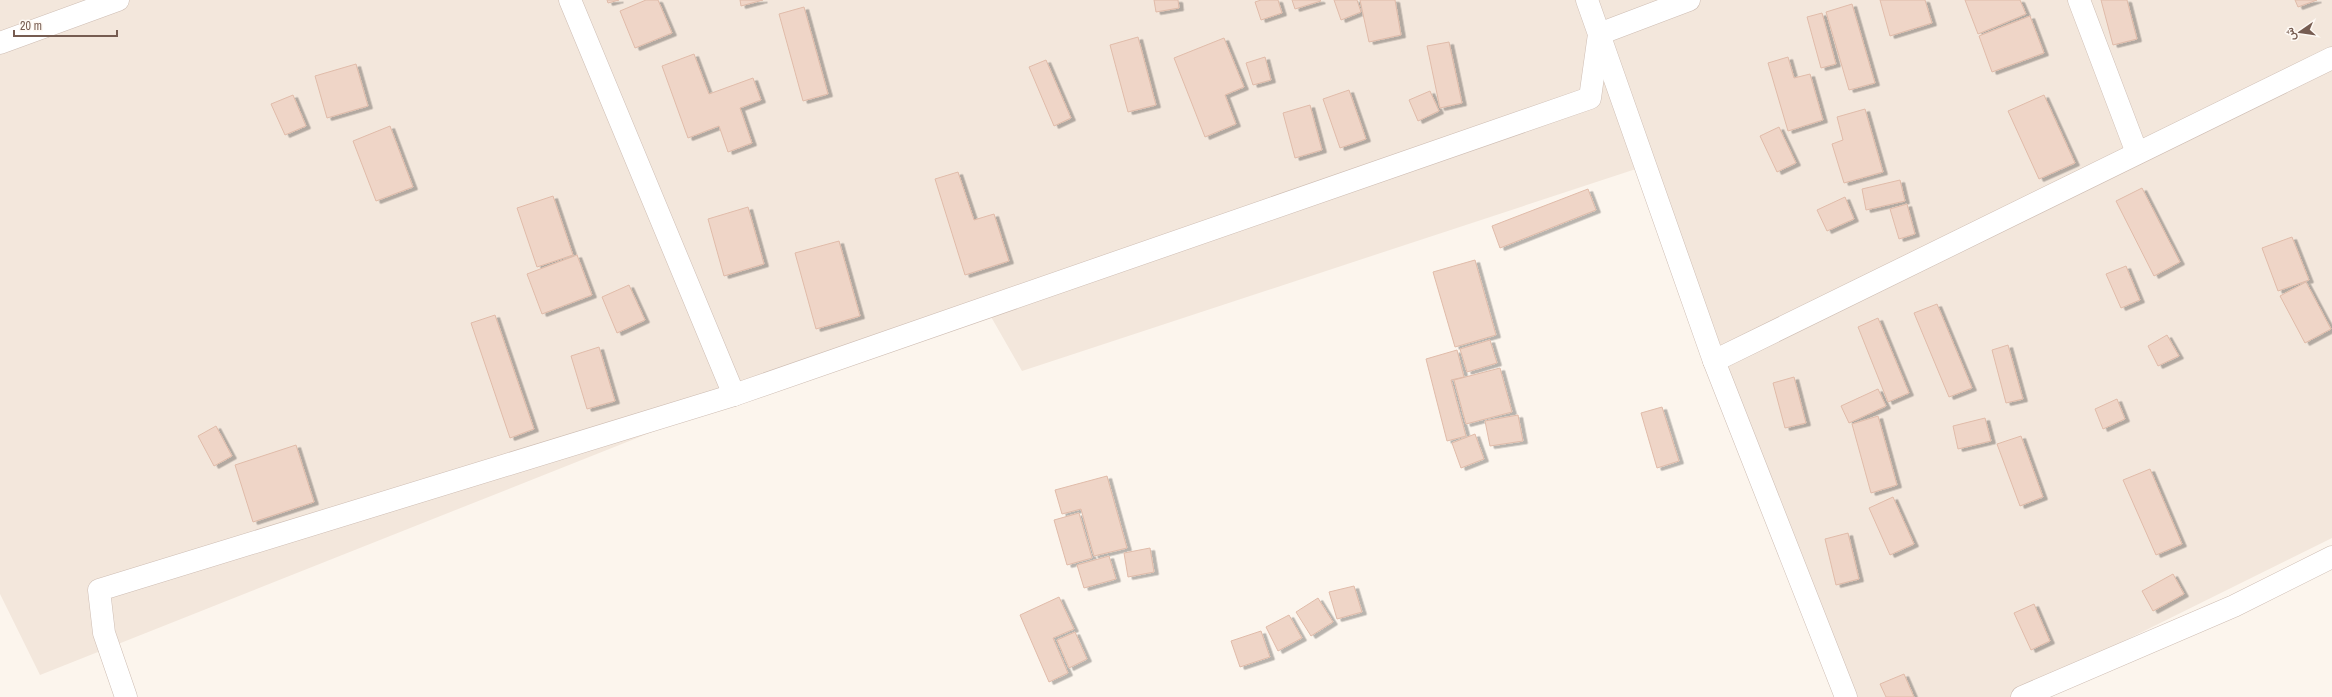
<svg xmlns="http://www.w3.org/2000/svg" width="2332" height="697" font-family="'Archivo Narrow',Vazirmatn,sans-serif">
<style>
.residential{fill:#f3e7dc}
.building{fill:#efd5c7;stroke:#e0bba9;filter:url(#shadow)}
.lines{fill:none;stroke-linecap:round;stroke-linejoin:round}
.street-casing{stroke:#cebdb3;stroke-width:23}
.street{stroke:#fff;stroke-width:22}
</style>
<defs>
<filter id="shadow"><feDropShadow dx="4.5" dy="2.5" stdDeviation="0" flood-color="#0004"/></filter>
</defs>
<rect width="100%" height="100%" fill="#fcf5ed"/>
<path class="residential" d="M0,0H2332V538L2011,697H1835L1642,167L1022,371L982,301L40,675L0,594Z"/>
<g class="building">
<path d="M607,0H619L608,3Z"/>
<path d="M646,0H658L672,33L635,48L620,11Z"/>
<path d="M740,0H763L741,6Z"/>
<path d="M1154,0H1178L1179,8L1156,12Z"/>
<path d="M1261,0H1278L1282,13L1261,20L1255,2Z"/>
<path d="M1292,0H1320L1321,1L1295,9Z"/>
<path d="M1334,0H1357L1361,12L1341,20Z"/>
<path d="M1360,0H1395L1401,35L1369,42Z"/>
<path d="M1880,0H1925L1932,23L1890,36Z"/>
<path d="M1965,0H2020L2026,14L1978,34Z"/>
<path d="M2101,0H2127L2137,39L2113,45Z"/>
<path d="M2295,0H2317L2298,7Z"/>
<path d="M1852,4L1875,83L1849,90L1826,12Z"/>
<path d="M804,7L828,94L803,101L779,14Z"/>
<path d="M1822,13L1836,64L1821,68L1807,17Z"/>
<path d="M2030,16L2044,53L1992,72L1979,36Z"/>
<path d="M1138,37L1156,105L1128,112L1110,45Z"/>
<path d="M1224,38L1244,87L1225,95L1236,124L1205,137L1174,58Z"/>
<path d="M1449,42L1462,103L1440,108L1427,46Z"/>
<path d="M694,54L709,94L753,78L761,100L740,108L752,143L728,152L719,126L688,138L662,66Z"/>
<path d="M1265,57L1271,80L1253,85L1246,63Z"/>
<path d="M1788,57L1794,78L1810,74L1823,120L1788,131L1768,63Z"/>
<path d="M1046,60L1071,118L1054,126L1029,67Z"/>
<path d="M356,64L368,106L327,118L315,76Z"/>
<path d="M1349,90L1366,139L1340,148L1323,99Z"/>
<path d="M1430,91L1439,111L1418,121L1409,100Z"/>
<path d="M293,95L306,126L285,135L271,104Z"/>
<path d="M2044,95L2075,163L2039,179L2008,111Z"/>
<path d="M1310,105L1322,150L1295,158L1283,113Z"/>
<path d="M1865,109L1883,172L1844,183L1832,144L1843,140L1837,117Z"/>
<path d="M390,126L413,187L376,201L353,141Z"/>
<path d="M1779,127L1796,163L1777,172L1760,136Z"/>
<path d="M958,172L974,220L994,214L1009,261L965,275L935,179Z"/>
<path d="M1900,180L1905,201L1866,210L1862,189Z"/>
<path d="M2142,188L2180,262L2154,276L2116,201Z"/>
<path d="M1588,189L1596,210L1500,248L1492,226Z"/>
<path d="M553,196L573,255L537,267L517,208Z"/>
<path d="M1845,197L1854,219L1827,231L1817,210Z"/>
<path d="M1907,204L1915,234L1899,239L1890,209Z"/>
<path d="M748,207L764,264L724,276L708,219Z"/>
<path d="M2292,237L2309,280L2278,291L2262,248Z"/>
<path d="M839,241L860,316L816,329L795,253Z"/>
<path d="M577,255L592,295L542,314L527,274Z"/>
<path d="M1475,260L1496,335L1455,347L1433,272Z"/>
<path d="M2126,266L2140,300L2121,308L2106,274Z"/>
<path d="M2306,282L2331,329L2305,343L2280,296Z"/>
<path d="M629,285L645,320L617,333L602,297Z"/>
<path d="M1937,304L1972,388L1949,397L1914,313Z"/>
<path d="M495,315L534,429L510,438L471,323Z"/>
<path d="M1878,318L1909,393L1888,402L1858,327Z"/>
<path d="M2167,335L2179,356L2158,366L2148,346Z"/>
<path d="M1490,340L1497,363L1467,372L1460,349Z"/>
<path d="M2008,345L2023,399L2006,403L1992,350Z"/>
<path d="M599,347L615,401L587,409L571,356Z"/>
<path d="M1457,350L1464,377L1451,380L1466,436L1447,441L1426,359Z"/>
<path d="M1500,368L1512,412L1466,424L1454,380Z"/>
<path d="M1794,377L1806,423L1785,428L1773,383Z"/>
<path d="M1878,389L1886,406L1849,423L1841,406Z"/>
<path d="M2117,399L2125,419L2103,429L2095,409Z"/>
<path d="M1662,407L1679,461L1657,468L1641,413Z"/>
<path d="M1518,415L1523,441L1490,446L1485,421Z"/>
<path d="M1878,416L1897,485L1871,493L1852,424Z"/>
<path d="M1985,418L1991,441L1958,449L1953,426Z"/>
<path d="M216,426L232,456L214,466L198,436Z"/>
<path d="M1475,434L1484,459L1461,468L1452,443Z"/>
<path d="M2021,436L2043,497L2020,506L1997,444Z"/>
<path d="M296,445L314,502L253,522L235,465Z"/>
<path d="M2150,469L2182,544L2156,555L2123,480Z"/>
<path d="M1107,476L1127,548L1094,556L1081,509L1062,514L1055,490Z"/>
<path d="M1893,497L1914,544L1890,555L1869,508Z"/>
<path d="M1079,513L1092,558L1067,565L1054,520Z"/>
<path d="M1848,533L1859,579L1836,585L1825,539Z"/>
<path d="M1150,548L1154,572L1128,577L1124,553Z"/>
<path d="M1109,556L1116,579L1084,588L1077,565Z"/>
<path d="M2173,574L2184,594L2153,611L2142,591Z"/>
<path d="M1354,586L1362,612L1337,619L1329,592Z"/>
<path d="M1059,597L1074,629L1053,638L1068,673L1049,682L1020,615Z"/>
<path d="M1318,598L1333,622L1311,636L1296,612Z"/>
<path d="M2034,604L2050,641L2031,650L2014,613Z"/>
<path d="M1289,615L1302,638L1278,651L1266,627Z"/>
<path d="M1261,631L1270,657L1240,667L1231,641Z"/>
<path d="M1075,632L1087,659L1069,668L1057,640Z"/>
<path d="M1904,674L1914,697H1886L1880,684Z"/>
</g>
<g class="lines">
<g class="street-casing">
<g id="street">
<path d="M570,0L734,395"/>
<path d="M1689,0L1599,34L1714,361L1846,697"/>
<path d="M2079,0L2137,153"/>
<path d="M0,43L118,0"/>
<path d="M1714,361L2332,58"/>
<path d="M126,697L104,633L99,590L734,395L1590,98L1599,34L1587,0"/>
<path d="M2022,697L2234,606L2332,557"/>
</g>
</g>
<use href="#street" class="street"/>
</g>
<g transform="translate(2300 32) rotate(257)" stroke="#fef9f4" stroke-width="3" paint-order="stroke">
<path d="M0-3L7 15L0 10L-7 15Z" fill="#765c51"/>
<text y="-6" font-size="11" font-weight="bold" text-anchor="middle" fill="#765c51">ش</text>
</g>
<path d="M14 30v6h103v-6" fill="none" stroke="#765c51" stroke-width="2"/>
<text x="20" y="30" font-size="12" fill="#765c51" stroke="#fef9f4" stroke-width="3" paint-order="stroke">20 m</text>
</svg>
